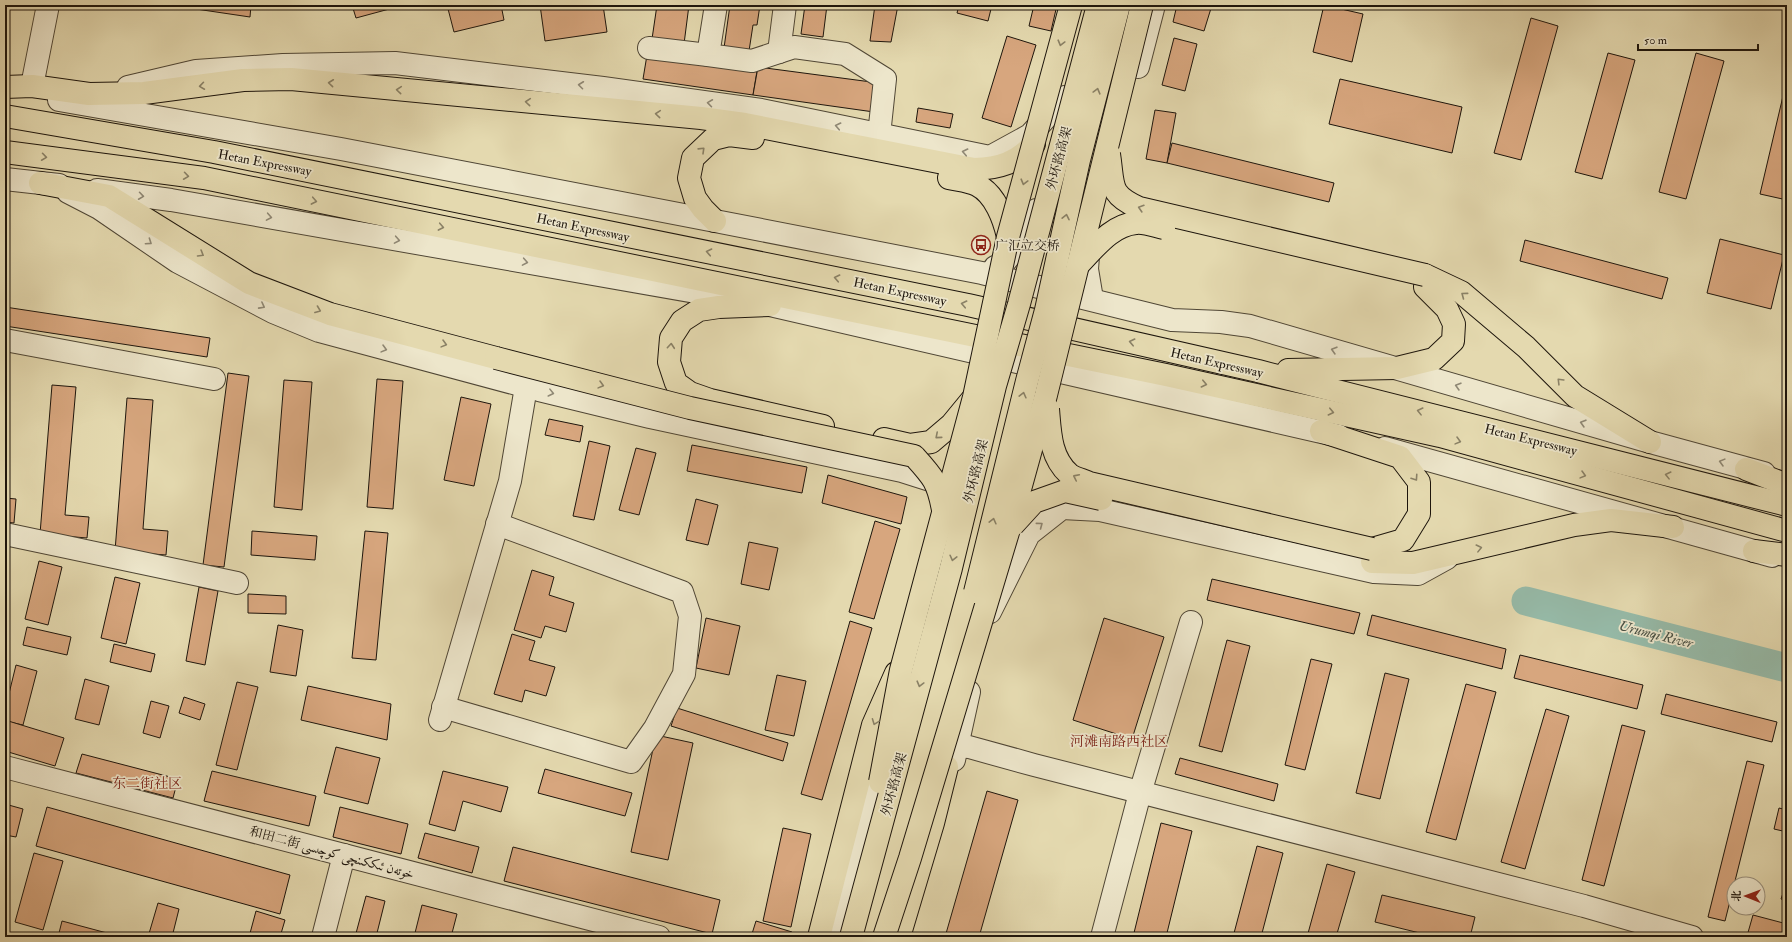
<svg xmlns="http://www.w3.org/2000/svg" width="1792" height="942" font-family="'IM FELL Double Pica',Amiri,'Noto Serif SC',serif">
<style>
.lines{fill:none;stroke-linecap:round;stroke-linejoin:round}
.river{stroke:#96baa8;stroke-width:29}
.building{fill:#d7a67e;stroke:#1d150c}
.minor-casing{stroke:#4f4635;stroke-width:24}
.highway-casing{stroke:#1d150c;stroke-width:24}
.minor{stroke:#ede6cb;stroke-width:22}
.highway{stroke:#e4d9af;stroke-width:22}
.highway-bridge-casing{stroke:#1d150c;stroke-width:24;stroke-linecap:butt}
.highway-bridge{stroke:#e4d9af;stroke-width:22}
.oneway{stroke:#8a8166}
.oneway2{stroke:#8f8875}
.labels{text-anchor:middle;stroke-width:3.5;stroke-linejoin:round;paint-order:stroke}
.street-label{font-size:13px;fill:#1d150c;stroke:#ede6cb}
.poi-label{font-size:13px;fill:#1d150c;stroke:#ede6cb;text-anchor:start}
.water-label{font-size:14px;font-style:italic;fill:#474f43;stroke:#ede6cb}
.neighbourhood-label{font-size:14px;fill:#7a1f14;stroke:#ede6cb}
</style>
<rect width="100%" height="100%" fill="#e4d9af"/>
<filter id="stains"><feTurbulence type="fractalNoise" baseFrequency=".005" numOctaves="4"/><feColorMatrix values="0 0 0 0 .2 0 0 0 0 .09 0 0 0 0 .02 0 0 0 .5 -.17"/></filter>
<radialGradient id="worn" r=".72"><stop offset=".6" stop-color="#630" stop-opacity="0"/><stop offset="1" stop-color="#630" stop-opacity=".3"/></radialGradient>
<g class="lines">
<path class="river" d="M1526,601L1787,668"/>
</g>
<g class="building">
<path d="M169,5H251L250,17Z"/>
<path d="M352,5H392L393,8L356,18Z"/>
<path d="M447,5H501L504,20L454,32Z"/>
<path d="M540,5H603L607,32L545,41Z"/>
<path d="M657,5H689L684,44L652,39Z"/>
<path d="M730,5H760L757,25H753L749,51L724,48Z"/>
<path d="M805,5H827L823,37L801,34Z"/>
<path d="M875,5H898L891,42L870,41Z"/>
<path d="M959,5H992L988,21L957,13Z"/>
<path d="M1034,5H1057L1051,31L1029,26Z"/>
<path d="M1177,5H1212L1204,31L1173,22Z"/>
<path d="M1324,5L1363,14L1352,62L1313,52Z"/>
<path d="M1531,18L1558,26L1521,160L1494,153Z"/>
<path d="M1007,36L1036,45L1011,127L982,118Z"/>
<path d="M1174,38L1197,44L1185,91L1162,85Z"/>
<path d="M1608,53L1635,60L1602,179L1575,172Z"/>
<path d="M1696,53L1724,61L1686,199L1659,192Z"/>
<path d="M647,55L757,71L753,95L643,79Z"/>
<path d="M758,67L879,83L874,112L753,95Z"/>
<path d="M1340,79L1462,107L1452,153L1329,124Z"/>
<path d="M1787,79V200L1760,194Z"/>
<path d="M918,108L953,114L950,128L916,122Z"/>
<path d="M1155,110L1176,113L1167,163L1146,159Z"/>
<path d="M1172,143L1334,183L1329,202L1167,163Z"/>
<path d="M1720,239L1784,255L1771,309L1707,293Z"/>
<path d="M1525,240L1668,278L1662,299L1520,261Z"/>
<path d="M5,307L210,338L207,357L5,326Z"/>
<path d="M228,373L249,376L224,567L203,565Z"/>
<path d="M377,379L403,381L393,509L367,507Z"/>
<path d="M284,380L312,382L302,510L274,507Z"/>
<path d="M52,385L76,387L65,515L89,517L87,538L40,534Z"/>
<path d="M461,397L491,404L474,486L444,480Z"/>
<path d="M127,398L153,400L143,529L168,531L166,555L115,551Z"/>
<path d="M549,419L583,426L580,442L545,435Z"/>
<path d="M589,441L610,446L594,520L573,516Z"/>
<path d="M692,445L807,467L802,493L687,471Z"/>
<path d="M636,448L656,453L639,515L619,510Z"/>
<path d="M828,475L907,497L901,524L822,503Z"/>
<path d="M5,498L16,499L14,523L5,522Z"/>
<path d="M696,499L718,505L708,545L686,540Z"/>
<path d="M875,521L900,529L874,619L849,612Z"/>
<path d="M252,531L317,536L315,560L251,555Z"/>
<path d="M365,531L388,533L376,660L352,658Z"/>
<path d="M749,542L778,548L769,590L741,584Z"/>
<path d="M39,561L62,567L48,625L25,619Z"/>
<path d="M532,570L554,577L549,595L574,603L566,632L545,626L541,638L514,630Z"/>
<path d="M115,577L140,583L126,644L101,638Z"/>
<path d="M1212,579L1360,613L1354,634L1207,600Z"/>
<path d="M199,587L218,591L205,665L186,661Z"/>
<path d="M248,594L286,596V614L248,613Z"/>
<path d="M1372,615L1506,649L1502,669L1367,635Z"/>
<path d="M706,618L740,626L729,675L696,668Z"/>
<path d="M1104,618L1164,637L1132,739L1073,720Z"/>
<path d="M850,621L872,628L822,800L801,794Z"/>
<path d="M278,625L303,630L296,676L270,672Z"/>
<path d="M27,627L71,637L67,655L23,645Z"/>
<path d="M512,634L535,641L529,660L555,667L546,696L525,690L522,702L494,694Z"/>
<path d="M1227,640L1250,646L1222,752L1199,746Z"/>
<path d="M114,644L155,654L151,672L110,662Z"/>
<path d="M1520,655L1643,685L1637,709L1514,678Z"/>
<path d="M1311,659L1332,664L1305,770L1285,765Z"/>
<path d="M16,665L37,671L23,725L5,721V710Z"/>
<path d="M1385,673L1409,679L1380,799L1356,793Z"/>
<path d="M777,675L806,681L794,736L765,730Z"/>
<path d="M85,679L109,686L99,725L75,719Z"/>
<path d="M237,682L258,687L237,770L216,765Z"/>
<path d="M1466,684L1496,692L1456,840L1426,832Z"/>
<path d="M308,686L391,704L387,740L301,720Z"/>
<path d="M1666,694L1777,722L1772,742L1661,714Z"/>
<path d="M184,697L205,704L200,720L179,713Z"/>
<path d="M151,701L169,706L160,738L143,733Z"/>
<path d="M677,708L788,743L783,761L671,726Z"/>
<path d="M1546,709L1569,716L1525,869L1501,862Z"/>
<path d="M5,720L64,738L55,766L5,751Z"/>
<path d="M1622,725L1645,731L1604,886L1582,880Z"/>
<path d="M656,735L693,743L668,860L631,852Z"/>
<path d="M336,747L380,758L368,804L324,793Z"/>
<path d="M82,754L178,779L173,798L76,773Z"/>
<path d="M1180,758L1278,784L1274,801L1175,774Z"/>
<path d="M1747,761L1764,765L1725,921L1708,917Z"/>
<path d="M545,769L632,793L625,816L538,793Z"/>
<path d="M212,771L316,796L309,826L204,801Z"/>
<path d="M443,771L508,787L501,812L463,801L455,831L429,824Z"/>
<path d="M987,791L1018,800L979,937H945Z"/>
<path d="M5,804L23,809L16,837L5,835Z"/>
<path d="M47,807L290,875L280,914L36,846Z"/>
<path d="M340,807L408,824L401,854L333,837Z"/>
<path d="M1779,808L1787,810V832L1774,829Z"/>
<path d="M1161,823L1192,831L1166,937H1133Z"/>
<path d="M783,828L811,834L791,927L763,921Z"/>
<path d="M425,833L479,847L472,873L418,858Z"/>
<path d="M1257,846L1283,853L1261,937H1233Z"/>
<path d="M513,847L720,900L712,934L504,881Z"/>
<path d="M34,853L63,861L43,930L15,922Z"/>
<path d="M1327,864L1355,872L1336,937H1307Z"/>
<path d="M1787,881V901L1781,899Z"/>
<path d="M1382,895L1475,917L1470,937H1436L1375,922Z"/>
<path d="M366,896L385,901L376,937H355Z"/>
<path d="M158,903L179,909L172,937H148Z"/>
<path d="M422,905L457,914L451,937H414Z"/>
<path d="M256,911L285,920L280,937H249Z"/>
<path d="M1753,915L1787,924V937L1747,936Z"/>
<path d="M62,921L122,937H58Z"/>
<path d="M756,921L792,932L791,937H751Z"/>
</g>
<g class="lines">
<g class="minor-casing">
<g id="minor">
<path d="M716,5L708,55L752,61L794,47L845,54L885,79L879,135"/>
<path d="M649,48L708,55"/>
<path d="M779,52L785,5"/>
<path d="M1138,67L1154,5"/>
<path d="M32,86L48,5"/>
<path d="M128,87L196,71L283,65L395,63L603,88L761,110L990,157L1030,135L1065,97"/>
<path d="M59,100L341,149L715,221L982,273L1172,320L1221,322L1250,326L1650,442L1764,473"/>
<path d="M5,179L59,185"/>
<path d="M97,190L171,200L770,305L1339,436"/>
<path d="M68,192L99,208L178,262L273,312L319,331L539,390L650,417L902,471L946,485"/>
<path d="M1089,243L1087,269L1092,299"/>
<path d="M995,267L1004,263L1032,228L1036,210"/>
<path d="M5,340L214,379"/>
<path d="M1385,448L1772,556"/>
<path d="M5,534L237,583"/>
<path d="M990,612L1029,534L1062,508L1100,510L1374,572L1418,574L1447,558"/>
<path d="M443,707L631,762L655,728L684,674L690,616L682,592L497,524"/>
<path d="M440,720L510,481L526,387"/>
<path d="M957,746L969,747L1034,765L1584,906L1692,937"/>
<path d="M954,760L969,692"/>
<path d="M5,767L659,937"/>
<path d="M323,937L344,855"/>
<path d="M830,937L880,761"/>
<path d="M1102,937L1140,793L1191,622"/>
</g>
</g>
<g class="highway-casing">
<g id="highway">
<path d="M5,87L32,86L89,94L144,93L243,80L291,79L701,118L745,124L974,169C1000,168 1016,163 1034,144"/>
<path d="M5,116L214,152L968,305L1258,371L1787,505"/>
<path d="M5,152L204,178L1166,375L1440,436L1787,531"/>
<path d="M949,178C957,180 969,181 977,185C995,194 1004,219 1008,237"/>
<path d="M40,183L109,196L249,283L330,314L496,358"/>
<path d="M715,221L703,209L695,198L689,178L693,158L713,139L729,135L753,138"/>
<path d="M1425,275L1461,292L1526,347L1575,396L1650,442"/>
<path d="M770,305L719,307L699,310L682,321L671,338L669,362L676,383L690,393L710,400L823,426"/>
<path d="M1288,370L1397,368L1434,359L1453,341L1454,324L1447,309L1425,287"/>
<path d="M1321,431L1400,457L1419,482V514L1403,540L1372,549"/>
<path d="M884,439L910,445L931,442L951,425L974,397"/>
<path d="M1746,469L1787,485"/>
<path d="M1754,551L1787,555"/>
<path d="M1372,562L1413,563L1574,525L1611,520L1673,527"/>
<path d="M819,937L873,725L896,673"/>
<path d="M899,937L933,823L947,767"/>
</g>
</g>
<use href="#minor" class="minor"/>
<use href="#highway" class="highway"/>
<g class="highway-bridge-casing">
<g id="highway-bridge">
<path d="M1109,154C1114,186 1108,194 1139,208L1425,275"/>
<path d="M1078,265C1094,249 1111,225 1136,223C1144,222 1155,226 1164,228"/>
<path d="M496,358L690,408L914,456C933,477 938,482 943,510"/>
<path d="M1048,409C1050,432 1050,457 1069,474C1074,478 1083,480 1089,483L1372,549"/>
<path d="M1013,525L1034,502L1065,491L1101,499"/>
<path d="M975,592L1027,381L1046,310L1079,160L1119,5"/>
<path d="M880,782L901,670L974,397L1008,237L1071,5"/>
<path d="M851,937L951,568L995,386L1019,304L1098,5"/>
<path d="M884,937L910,858L1009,529L1046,395L1142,5"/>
</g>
</g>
<use href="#highway-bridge" class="highway-bridge"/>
</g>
<defs><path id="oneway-chevron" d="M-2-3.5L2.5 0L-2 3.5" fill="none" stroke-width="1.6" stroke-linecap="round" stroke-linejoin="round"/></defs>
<g class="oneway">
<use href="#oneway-chevron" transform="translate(1061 43) rotate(105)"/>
<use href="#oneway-chevron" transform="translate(331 83) rotate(-174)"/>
<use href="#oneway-chevron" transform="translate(202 86) rotate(172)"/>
<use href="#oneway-chevron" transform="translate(399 90) rotate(-175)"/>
<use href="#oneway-chevron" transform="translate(1097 91) rotate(-75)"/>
<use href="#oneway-chevron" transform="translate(528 102) rotate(-175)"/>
<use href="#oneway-chevron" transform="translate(658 114) rotate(-175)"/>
<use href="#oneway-chevron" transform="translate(702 150) rotate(-44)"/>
<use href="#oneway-chevron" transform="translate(44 157) rotate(8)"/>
<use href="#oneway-chevron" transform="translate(186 176) rotate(8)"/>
<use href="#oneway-chevron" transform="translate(1024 182) rotate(105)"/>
<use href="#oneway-chevron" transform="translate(314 201) rotate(11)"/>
<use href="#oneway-chevron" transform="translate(1141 208) rotate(-163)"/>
<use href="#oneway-chevron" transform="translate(1066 217) rotate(-78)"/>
<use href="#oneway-chevron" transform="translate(441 227) rotate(11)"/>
<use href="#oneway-chevron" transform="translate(709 252) rotate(-168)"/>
<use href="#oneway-chevron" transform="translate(201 254) rotate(31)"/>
<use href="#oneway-chevron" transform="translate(837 278) rotate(-168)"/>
<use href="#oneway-chevron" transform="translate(1464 295) rotate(-143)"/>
<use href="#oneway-chevron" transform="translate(964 304) rotate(-168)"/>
<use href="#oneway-chevron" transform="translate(318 310) rotate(21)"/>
<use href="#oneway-chevron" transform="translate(1132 342) rotate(-167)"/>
<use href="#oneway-chevron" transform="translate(444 344) rotate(15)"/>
<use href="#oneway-chevron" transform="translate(671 346) rotate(-85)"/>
<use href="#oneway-chevron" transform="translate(1560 381) rotate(-135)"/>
<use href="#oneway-chevron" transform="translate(1204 384) rotate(13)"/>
<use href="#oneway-chevron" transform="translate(601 385) rotate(15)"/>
<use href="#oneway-chevron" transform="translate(1023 395) rotate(-76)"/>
<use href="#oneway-chevron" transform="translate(1420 411) rotate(-166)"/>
<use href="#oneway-chevron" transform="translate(1331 412) rotate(13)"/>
<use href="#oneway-chevron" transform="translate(938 436) rotate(139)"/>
<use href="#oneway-chevron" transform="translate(1458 441) rotate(15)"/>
<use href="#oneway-chevron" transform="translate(1583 475) rotate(15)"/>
<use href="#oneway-chevron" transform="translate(1668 475) rotate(-166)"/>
<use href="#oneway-chevron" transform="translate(1076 477) rotate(-154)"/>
<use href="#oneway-chevron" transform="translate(1415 478) rotate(56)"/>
<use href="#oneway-chevron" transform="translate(993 521) rotate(-76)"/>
<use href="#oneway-chevron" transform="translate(1479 548) rotate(-14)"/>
<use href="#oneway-chevron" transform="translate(953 558) rotate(104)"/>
<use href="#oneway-chevron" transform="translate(920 684) rotate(105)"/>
<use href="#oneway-chevron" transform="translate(875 722) rotate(111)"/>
</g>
<g class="oneway2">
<use href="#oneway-chevron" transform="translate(581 85) rotate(-173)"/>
<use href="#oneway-chevron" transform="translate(710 103) rotate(-172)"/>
<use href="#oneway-chevron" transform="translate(838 126) rotate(-168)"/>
<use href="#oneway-chevron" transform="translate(965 152) rotate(-168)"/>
<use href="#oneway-chevron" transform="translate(141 196) rotate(8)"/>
<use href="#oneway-chevron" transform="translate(269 217) rotate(10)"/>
<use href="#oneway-chevron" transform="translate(397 240) rotate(10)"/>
<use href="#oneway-chevron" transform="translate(149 242) rotate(34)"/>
<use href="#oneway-chevron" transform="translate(525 262) rotate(10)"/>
<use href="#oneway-chevron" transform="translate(262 306) rotate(28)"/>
<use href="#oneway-chevron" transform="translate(384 349) rotate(15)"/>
<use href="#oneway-chevron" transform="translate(1334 350) rotate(-164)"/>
<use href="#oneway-chevron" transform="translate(1458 386) rotate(-164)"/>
<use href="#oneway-chevron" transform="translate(551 393) rotate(14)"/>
<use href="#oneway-chevron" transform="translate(1583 423) rotate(-164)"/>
<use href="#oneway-chevron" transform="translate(1722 462) rotate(-165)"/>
<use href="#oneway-chevron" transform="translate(1040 525) rotate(-37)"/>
</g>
<defs>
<g id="bus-ring" transform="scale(1)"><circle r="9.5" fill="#ede6cb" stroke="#8f2418" stroke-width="1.5"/><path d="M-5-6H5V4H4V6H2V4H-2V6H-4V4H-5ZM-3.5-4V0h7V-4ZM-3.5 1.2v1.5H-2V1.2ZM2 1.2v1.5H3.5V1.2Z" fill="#8f2418"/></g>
</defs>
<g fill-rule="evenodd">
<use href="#bus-ring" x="981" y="245"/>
</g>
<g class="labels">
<g class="street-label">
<text transform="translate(1058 158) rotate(-75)" y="5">外环路高架</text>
<text transform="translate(265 162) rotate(11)" y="5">Hetan Expressway</text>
<text transform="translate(583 227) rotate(12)" y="5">Hetan Expressway</text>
<text transform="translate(900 291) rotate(12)" y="5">Hetan Expressway</text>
<text transform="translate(1217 362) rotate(13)" y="5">Hetan Expressway</text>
<text transform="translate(1531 439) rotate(14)" y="5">Hetan Expressway</text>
<text transform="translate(975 471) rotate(-76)" y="5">外环路高架</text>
<text transform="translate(893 784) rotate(-75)" y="5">外环路高架</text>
<text transform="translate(332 852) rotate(15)" y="5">和田二街 خوتەن ئىككىنچى كوچىسى</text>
</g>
<g class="poi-label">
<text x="995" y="250">广汇立交桥</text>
</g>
<g class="water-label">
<text transform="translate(1656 634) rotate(14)" y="5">Urumqi River</text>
</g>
<g class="neighbourhood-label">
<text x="1119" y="746">河滩南路西社区</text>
<text x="147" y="788">东二街社区</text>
</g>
</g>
<rect width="1792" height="942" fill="none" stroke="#e4d9af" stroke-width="20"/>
<rect x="6" y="6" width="1780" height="930" fill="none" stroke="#1d150c" stroke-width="2"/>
<rect x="10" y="10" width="1772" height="922" fill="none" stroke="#1d150c"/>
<g transform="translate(1746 896) rotate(271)"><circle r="19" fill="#ede6cb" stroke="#9a927f"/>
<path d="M0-3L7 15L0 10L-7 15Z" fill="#8f2418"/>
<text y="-6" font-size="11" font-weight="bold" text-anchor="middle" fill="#1d150c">北</text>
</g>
<path d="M1638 44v6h120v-6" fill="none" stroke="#1d150c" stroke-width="2"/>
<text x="1644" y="44" font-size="12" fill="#1d150c" stroke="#ede6cb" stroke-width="3" paint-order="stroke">50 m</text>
<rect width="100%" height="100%" filter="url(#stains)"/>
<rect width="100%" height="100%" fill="url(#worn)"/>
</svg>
